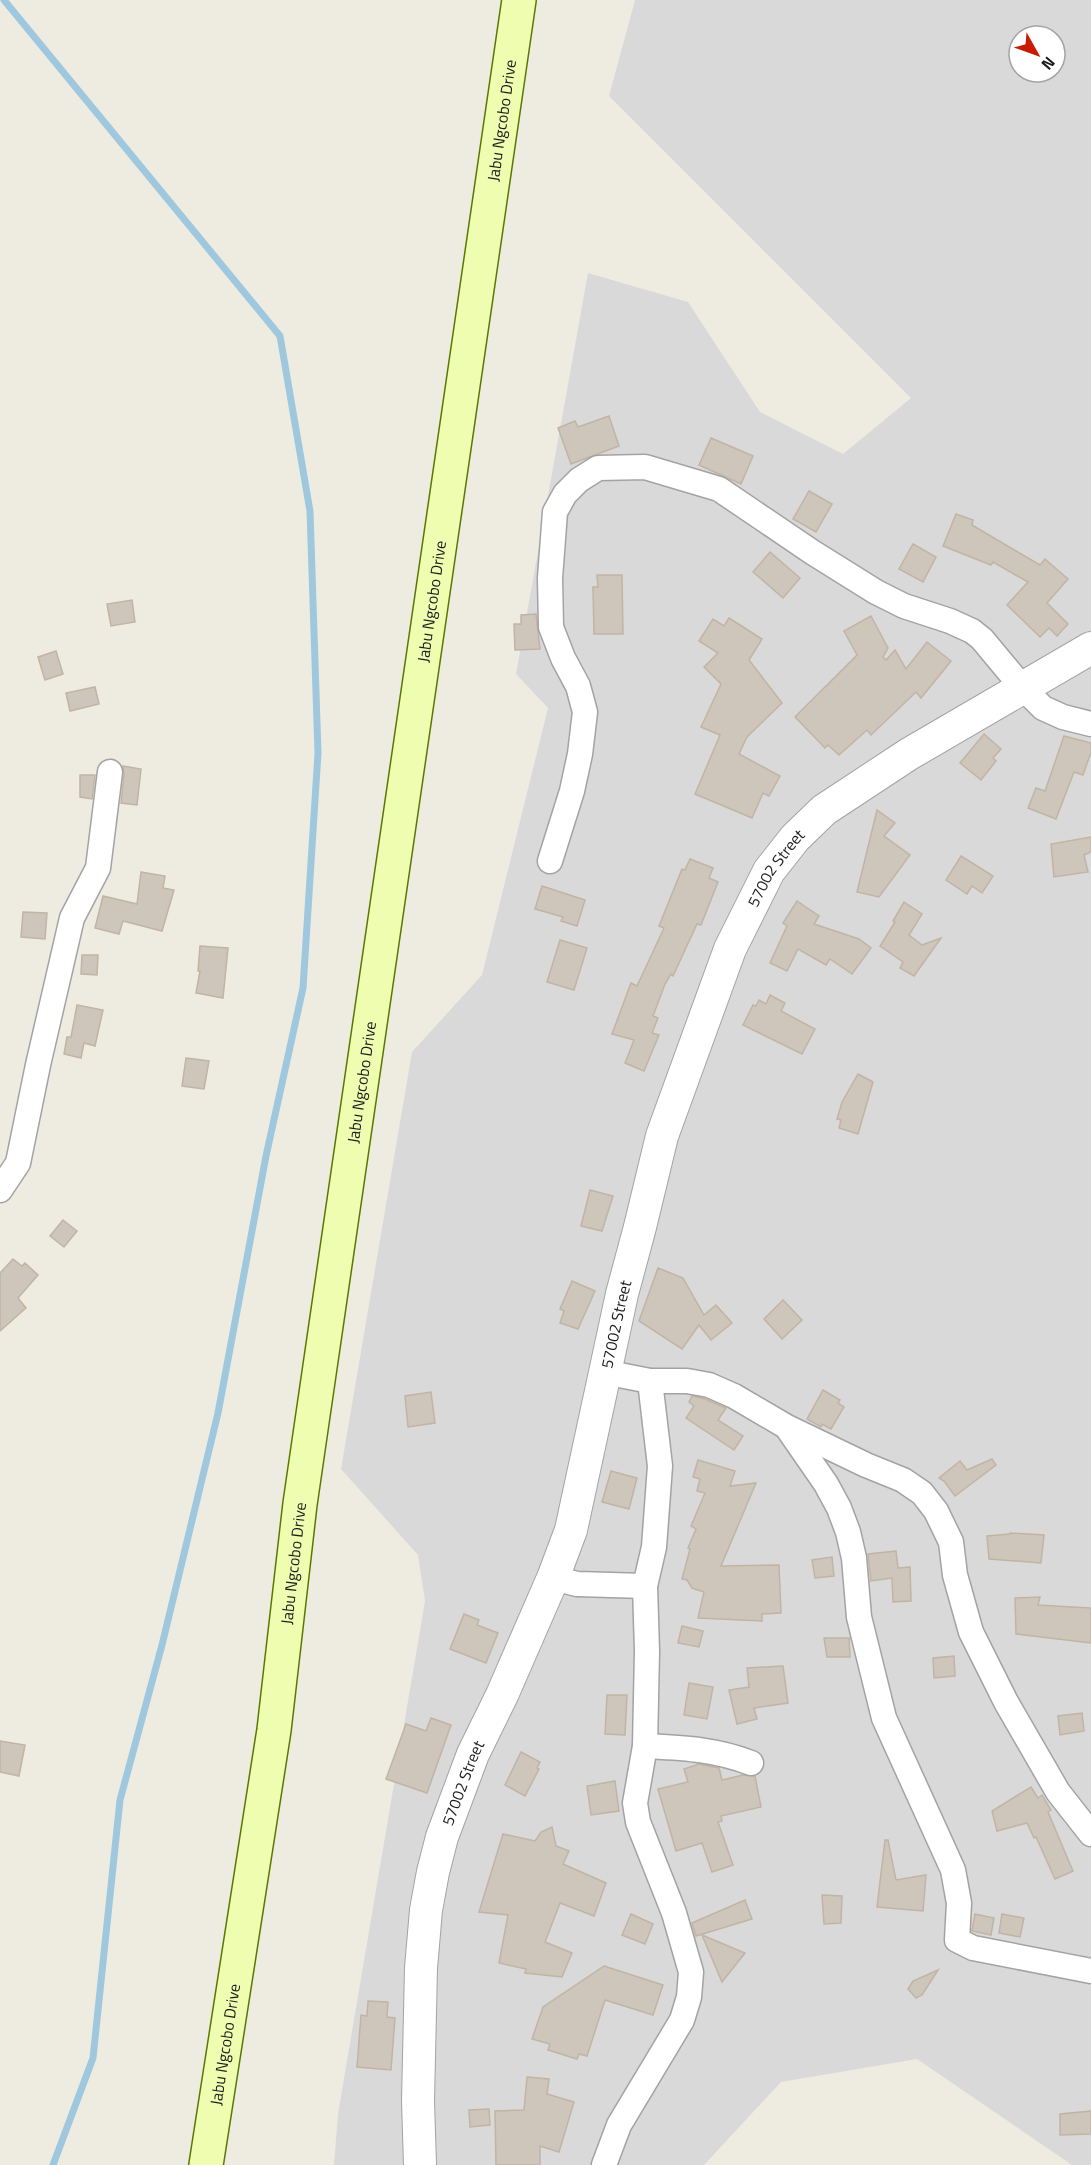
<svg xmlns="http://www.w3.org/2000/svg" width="1091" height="2165" font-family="'Titillium Web',sans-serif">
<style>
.residential{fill:#dad9d9;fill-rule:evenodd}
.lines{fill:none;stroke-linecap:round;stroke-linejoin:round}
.stream{stroke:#9fc8df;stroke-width:7}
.building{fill:#cec6ba;stroke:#c1b4a3;stroke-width:1.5}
.minor-casing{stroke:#a3a3a3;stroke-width:27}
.tertiary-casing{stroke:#a3a3a3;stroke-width:34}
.secondary-casing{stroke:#5a7700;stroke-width:36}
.minor{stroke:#fff;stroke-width:24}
.tertiary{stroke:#fff;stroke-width:32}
.secondary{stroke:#effdb1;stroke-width:33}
.labels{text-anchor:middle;stroke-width:4.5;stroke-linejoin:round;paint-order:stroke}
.street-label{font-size:16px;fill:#1c1c1c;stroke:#fff}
</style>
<rect width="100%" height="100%" fill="#eeece1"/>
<path class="residential" d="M635,0H1091V2165H1072L917,2059L781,2082L704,2165H334L338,2114L425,1601L418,1555L341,1469L412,1052L482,975L548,708L516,674L588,273L688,302L760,412L843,454L911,398L609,96ZM1019,36H1055V72H1019Z"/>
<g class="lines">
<path class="stream" d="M4,0L280,336L310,511L318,753L303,988L266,1156L218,1413L162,1645L120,1800L93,2058L53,2165"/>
</g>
<g class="building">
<path d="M609,416L619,446L571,464L558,428L575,421L578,427Z"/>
<path d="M711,438L753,456L741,484L699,465Z"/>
<path d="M809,491L832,504L816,532L793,519Z"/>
<path d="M956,514L973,520L972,525L1040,565L1045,559L1068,579L1047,603L1068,624L1057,636L1049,628L1040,637L1007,605L1028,582L993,562L991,565L943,546Z"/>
<path d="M913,544L936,557L923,582L899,569Z"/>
<path d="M770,552L800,578L783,598L753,572Z"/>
<path d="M597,575H622L623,634H594L593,587H598Z"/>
<path d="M132,600L135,622L111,626L107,604Z"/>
<path d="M536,614L540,649L515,650L514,624H521V615Z"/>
<path d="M871,616L888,648L883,657L886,660L895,650L906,669L927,642L951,661L921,698L916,692L871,735L867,730L839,755L828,745L825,748L795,717L857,655L844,631Z"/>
<path d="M729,618L762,639L749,660L782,703L747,737L739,754L780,776L769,796L763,793L752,818L695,794L720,735L701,727L721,684L704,667L718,653L699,641L713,619L724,626Z"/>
<path d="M56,651L63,674L45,680L38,657Z"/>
<path d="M95,687L99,704L70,711L66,693Z"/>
<path d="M984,734L1001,749L993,758L996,761L981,780L960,763Z"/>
<path d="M1064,736L1091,743V752L1083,775L1074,772L1056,819L1028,808L1036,788L1045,791Z"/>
<path d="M123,766L141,769L137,805L121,803L124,774Z"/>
<path d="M80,775H95L92,799L80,797Z"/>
<path d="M877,810L895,823L884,836L910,855L879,897L857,892Z"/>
<path d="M1091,837V852L1084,855L1088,872L1054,877L1051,844Z"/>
<path d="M961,856L993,876L982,893L972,886L967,894L946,880Z"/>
<path d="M690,859L713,868L709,878L718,882L701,925L697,924L673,976L671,974L665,984L653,1016L658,1018L652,1033L659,1035L644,1071L625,1063L634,1040L612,1034L631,983L637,986L664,928L659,926L682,869L685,870Z"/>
<path d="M141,872L165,876L163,888L174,890L162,931L123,921L119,934L95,928L103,896L137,904Z"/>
<path d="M542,886L585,900L577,926L561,921L563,917L535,909Z"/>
<path d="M797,901L819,916L814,924L859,939L871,948L852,974L830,959L826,965L798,949L787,971L770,963L787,926L783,923Z"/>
<path d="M904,902L922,914L909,935L922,945L941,938L914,976L900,968L903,962L880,946L895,922L893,921Z"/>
<path d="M23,912L47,913L45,939L21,937Z"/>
<path d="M560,940L587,948L574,990L547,982Z"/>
<path d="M200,946L228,948L223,998L196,993L200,971H198Z"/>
<path d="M82,955H98L97,975L81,974Z"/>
<path d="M770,995L785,1003L781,1011L815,1029L802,1054L743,1025L753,1005L756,1006L759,1000L766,1004Z"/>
<path d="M77,1005L103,1010L95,1046L84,1043L81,1058L64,1054L67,1037H71Z"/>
<path d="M186,1058L209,1061L204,1089L182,1086Z"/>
<path d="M858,1074L873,1082L858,1134L839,1128L841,1120L837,1119L842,1102Z"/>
<path d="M590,1190L613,1196L602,1231L581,1226Z"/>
<path d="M63,1220L77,1231L64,1247L50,1236Z"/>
<path d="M13,1259L22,1266L25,1263L38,1275L18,1298L26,1308L0,1331V1273Z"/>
<path d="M658,1268L683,1278L704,1315L716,1305L732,1323L711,1340L699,1325L682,1349L639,1321Z"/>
<path d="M572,1281L595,1291L578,1329L560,1323L564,1311L560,1309Z"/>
<path d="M783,1300L802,1320L782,1339L764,1319Z"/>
<path d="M823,1390L840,1400L838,1403L844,1407L831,1429L822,1424L821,1427L807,1419Z"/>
<path d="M431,1392L435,1423L408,1427L405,1396Z"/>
<path d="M692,1396L705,1399L726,1408L718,1420L743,1436L734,1450L686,1418L694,1406L689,1402Z"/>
<path d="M992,1459L996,1465L955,1496L944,1481L939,1478L960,1461L967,1470Z"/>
<path d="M698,1460L735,1471L730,1486L756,1483L721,1566L779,1565L781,1613L762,1614V1621L698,1618L704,1592L692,1588L687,1580L682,1579L690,1549L688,1548L696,1529L691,1526L705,1493L697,1491L700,1479L693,1477Z"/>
<path d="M611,1471L637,1478L629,1509L602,1502Z"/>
<path d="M1010,1533L1044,1535L1041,1563L989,1559L987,1536L1010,1534Z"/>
<path d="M896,1551L898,1568L910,1567L911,1601L893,1602L892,1578L871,1581L868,1554Z"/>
<path d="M832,1557L834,1576L815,1578L812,1560Z"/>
<path d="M1040,1597L1038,1605L1091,1608V1643L1016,1634L1015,1598Z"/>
<path d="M464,1614L479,1620L477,1625L498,1633L486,1663L450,1649Z"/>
<path d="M682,1626L703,1631L699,1647L678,1643Z"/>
<path d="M824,1638H849L850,1657H827Z"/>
<path d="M954,1656L955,1676L934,1678L933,1658Z"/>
<path d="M783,1666L788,1703L754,1708L757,1719L737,1724L729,1690L749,1687L747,1668Z"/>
<path d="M689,1683L713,1687L707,1719L684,1715Z"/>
<path d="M607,1695H627L625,1735L605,1734Z"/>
<path d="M1082,1713L1084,1731L1060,1735L1058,1716Z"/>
<path d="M431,1718L451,1725L427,1793L386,1779L406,1724L426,1731Z"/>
<path d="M0,1741L25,1745L19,1776L0,1772Z"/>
<path d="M521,1752L540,1762L537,1768L539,1769L525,1796L505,1785Z"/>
<path d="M699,1764L719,1768L722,1780L743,1775L755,1776L761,1807L721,1816L722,1821L718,1822L733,1865L712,1872L702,1843L676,1851L658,1789L688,1782L684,1769Z"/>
<path d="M615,1781L619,1811L591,1815L587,1786Z"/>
<path d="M1031,1787L1038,1798L1042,1795L1051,1810L1048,1812L1073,1871L1055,1879L1036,1837L1034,1838L1027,1823L997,1831L992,1811Z"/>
<path d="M552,1827L556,1846L569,1851L563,1864L606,1883L594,1916L560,1903L545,1942L572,1953L562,1977L525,1973L526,1969L499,1963L508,1915L479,1912L503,1834L535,1841L541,1832Z"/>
<path d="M885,1840H888L896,1880L926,1875L923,1911L877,1907Z"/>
<path d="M822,1895L842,1896L841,1923L824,1924Z"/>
<path d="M745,1900L752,1919L696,1936L692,1923Z"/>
<path d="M631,1914L653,1924L645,1944L622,1935Z"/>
<path d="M975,1914L994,1918L991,1935L972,1931Z"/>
<path d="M1002,1914L1024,1918L1020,1937L999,1933Z"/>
<path d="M702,1935L745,1953L722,1982Z"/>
<path d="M604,1966L663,1985L653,2015L605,2000L587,2056L579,2054L577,2059L548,2050L550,2044L532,2039L543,2007Z"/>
<path d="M938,1970L922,1995L916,1998L908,1989L913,1981Z"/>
<path d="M368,2001L388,2002L387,2017L395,2018L391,2070L357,2067L361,2015L367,2016Z"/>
<path d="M527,2077L549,2079L547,2094L574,2102L559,2152L540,2146V2165H496L495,2111L524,2110Z"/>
<path d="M489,2109L490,2125L470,2127L469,2110Z"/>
<path d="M1091,2111V2134L1060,2135V2114Z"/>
</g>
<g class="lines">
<g class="minor-casing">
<g id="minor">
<path d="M550,861L572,791L580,754L585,712L578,686L563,658L551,627L550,578L555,512L565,494L579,480L598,468L645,467L719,489L812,552L876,592L904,606L950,621L972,631L982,639L1022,687L1043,708L1063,717L1091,724"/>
<path d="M0,1190L18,1163L38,1065L72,918L98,868L110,772"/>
<path d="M604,1372L650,1381H687L709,1385L734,1396L787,1427L866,1465L903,1480L922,1493L936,1511L951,1542L955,1575L971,1632L1006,1702L1058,1792L1091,1834"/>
<path d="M788,1429L826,1484L839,1508L848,1532L854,1558L859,1617L884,1718L953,1870L959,1903L957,1940L973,1948L1091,1971"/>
<path d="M553,1578L577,1584L645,1586"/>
<path d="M645,1746C683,1748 715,1749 751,1763"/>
<path d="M604,2165L619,2125L682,2020L689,1997L691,1972L674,1913L638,1822L635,1803L645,1746L647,1651L645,1586L654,1547L660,1466L650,1381"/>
</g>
</g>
<g class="tertiary-casing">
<g id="tertiary">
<path id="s1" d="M420,2165L418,2101L421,1968L426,1910L433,1872L442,1837L473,1754L502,1695L553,1578L571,1530L622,1294L640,1227L662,1136L730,949L769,871L795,838L824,810L909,754L1091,648"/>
</g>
</g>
<g class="secondary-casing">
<g id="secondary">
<path id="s2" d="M206,2165L274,1730L300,1504L519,0"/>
</g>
</g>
<use href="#minor" class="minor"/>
<use href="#tertiary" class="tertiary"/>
<use href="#secondary" class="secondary"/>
</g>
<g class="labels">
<g class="street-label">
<text dy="6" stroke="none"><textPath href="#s2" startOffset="2066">Jabu Ngcobo Drive</textPath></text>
<text dy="6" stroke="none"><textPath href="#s2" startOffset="1580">Jabu Ngcobo Drive</textPath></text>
<text dy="6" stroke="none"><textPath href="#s1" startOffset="1360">57002 Street</textPath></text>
<text dy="6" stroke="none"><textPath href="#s2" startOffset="1094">Jabu Ngcobo Drive</textPath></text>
<text dy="6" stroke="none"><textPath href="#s1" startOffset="874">57002 Street</textPath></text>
<text dy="6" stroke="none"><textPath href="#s2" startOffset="608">Jabu Ngcobo Drive</textPath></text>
<text dy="6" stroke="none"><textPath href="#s1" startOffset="388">57002 Street</textPath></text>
<text dy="6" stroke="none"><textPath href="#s2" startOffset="122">Jabu Ngcobo Drive</textPath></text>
</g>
</g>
<g transform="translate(1037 54) rotate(130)"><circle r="28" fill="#ffffff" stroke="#a4a4a4" stroke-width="1.5"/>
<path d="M0-4.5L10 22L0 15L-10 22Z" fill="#c91b00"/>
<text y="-9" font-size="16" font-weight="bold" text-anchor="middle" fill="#1c1c1c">N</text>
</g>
</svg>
